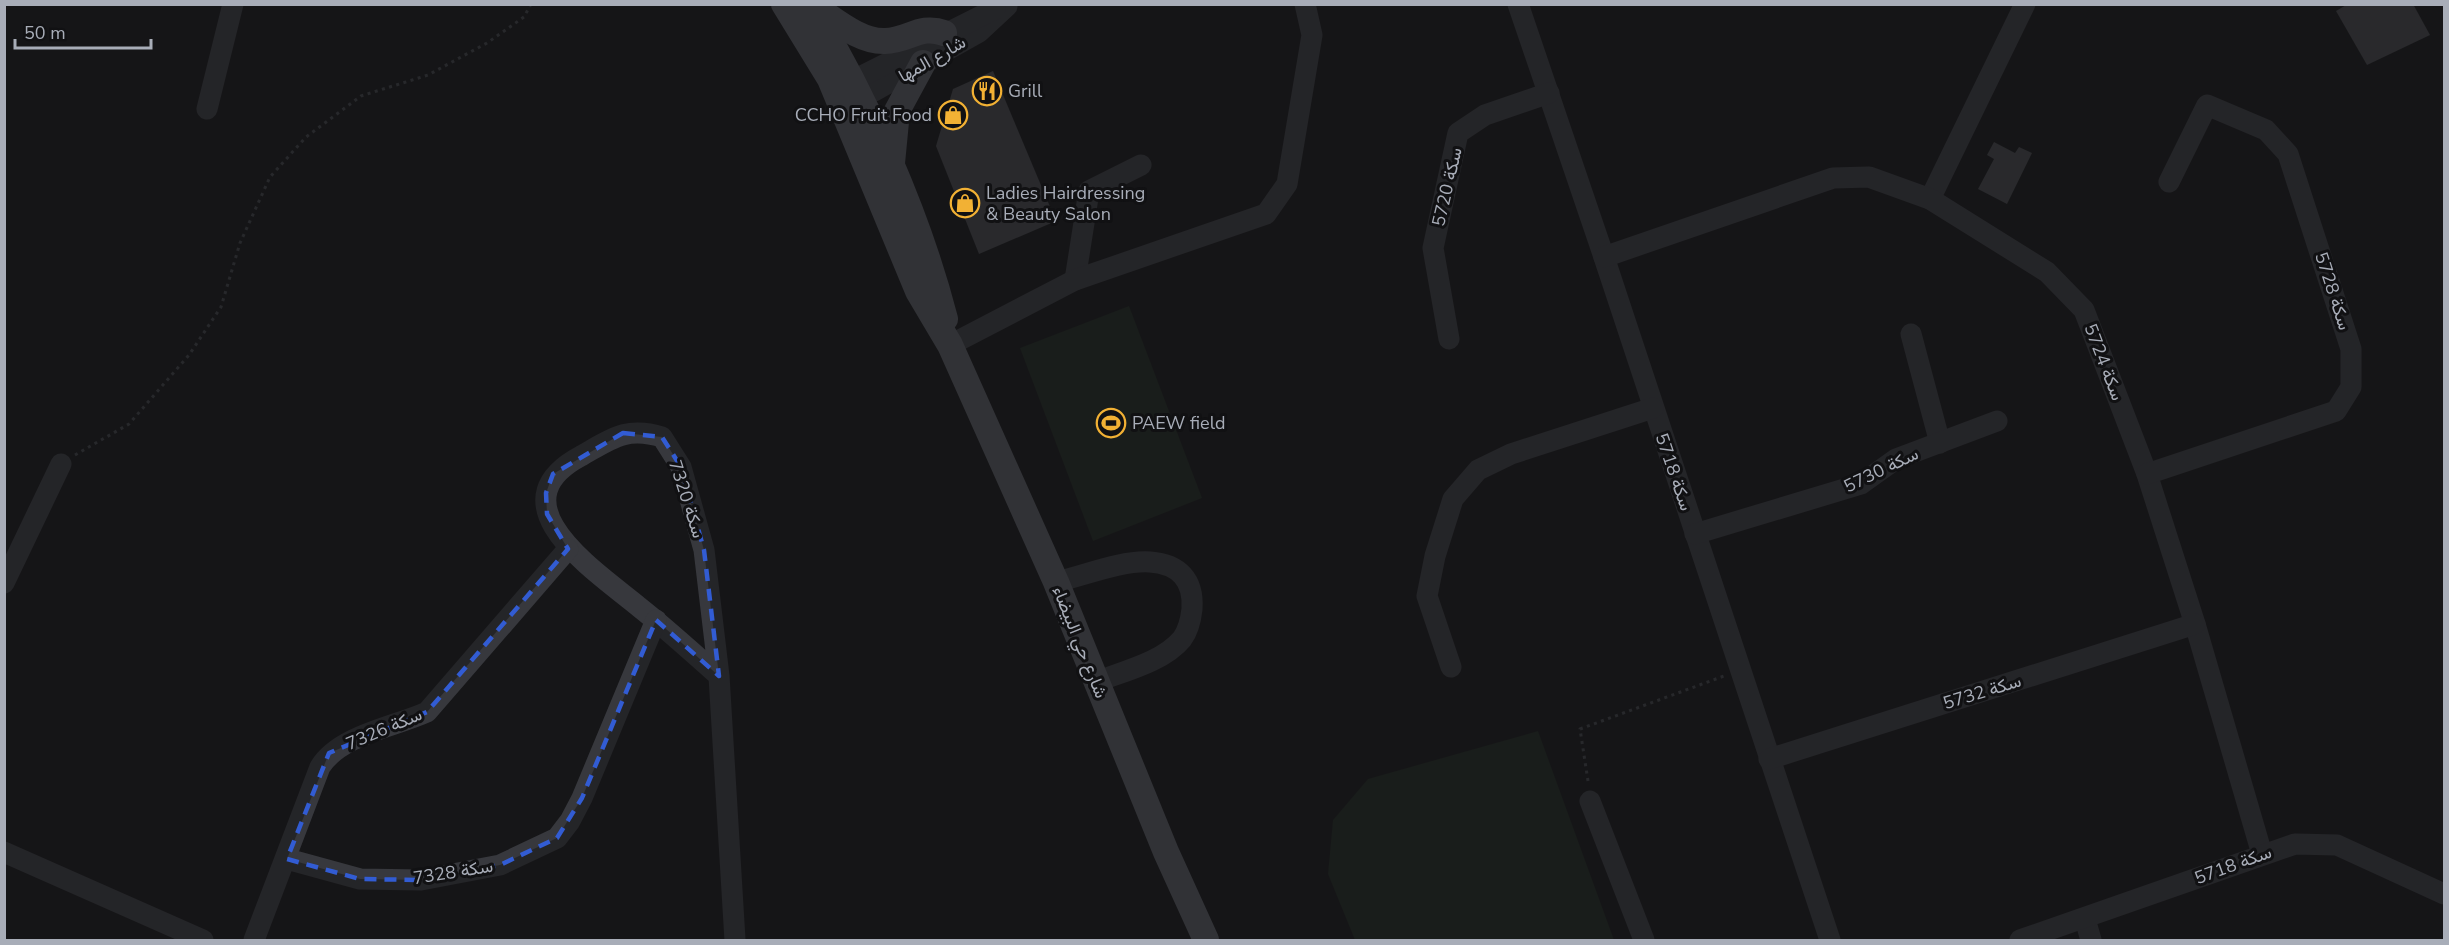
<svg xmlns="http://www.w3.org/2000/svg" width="2449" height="945" font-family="'Nunito Sans',Vazirmatn,sans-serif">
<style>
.green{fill:#1e261f}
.building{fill:#404145}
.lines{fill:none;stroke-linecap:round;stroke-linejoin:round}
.path{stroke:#3d3f44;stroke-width:3;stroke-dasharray:3 4.5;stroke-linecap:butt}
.minor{stroke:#37383d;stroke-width:21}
.major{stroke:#53555c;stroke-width:26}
.marked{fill:none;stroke:#325cd3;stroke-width:4.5;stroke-dasharray:12 8;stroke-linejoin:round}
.labels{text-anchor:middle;stroke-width:6;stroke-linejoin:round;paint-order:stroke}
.street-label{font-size:18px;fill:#a8adb8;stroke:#111113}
.poi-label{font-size:18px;fill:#a8adb8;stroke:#111113;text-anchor:start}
</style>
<rect width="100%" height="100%" fill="#161618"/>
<g class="green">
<path d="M1129,306L1202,498L1093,541L1020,348Z"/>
<path d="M1538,731L1614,940H1355L1328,874L1333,820L1368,779Z"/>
</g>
<g class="building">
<path d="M2348,4H2413L2430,35L2367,65L2336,11Z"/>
<path d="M993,71L1056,221L979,254L936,146L953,89Z"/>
<path d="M1994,142L2015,153L2019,147L2032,153L2007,204L1978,189L1994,159L1987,155Z"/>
</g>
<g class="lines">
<g class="path">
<path d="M75,455L129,424L189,355L221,307L240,243L270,177L306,137L361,96L428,75L487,43L524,17L531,4"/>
<path d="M1588,781L1580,729L1724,676"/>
</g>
<g class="minor">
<path d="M1518,4L1604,257L1830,940"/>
<path d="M846,91L857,94L874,91L979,32L1007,6"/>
<path d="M846,97L862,76L995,9"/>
<path d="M207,109L233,4"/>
<path d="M1930,199L2025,4"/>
<path d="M1604,257L1833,178L1869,177L1930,199L2047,272L2084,310L2147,474L2195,624L2262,854"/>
<path d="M1075,280L1089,191L1141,165"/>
<path d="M1911,334L1940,443"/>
<path d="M1449,339L1433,248L1458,133L1485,115L1549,93"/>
<path d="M950,345L1075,280L1266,214L1287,184L1312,35L1305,4"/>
<path d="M2147,474L2336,411L2351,387V349L2288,154L2266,130L2207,105L2169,182"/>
<path d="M1695,534L1861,484L1896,459L1997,421"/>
<path d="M1056,582C1083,576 1122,560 1150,562C1179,564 1194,580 1192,609C1191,618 1188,631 1182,639C1163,662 1124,671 1096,682"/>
<path d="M4,583L61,464"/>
<path d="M1451,667L1427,596L1435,556L1453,499L1478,470L1511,454L1653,408"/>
<path d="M719,676C693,653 667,629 639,607C597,572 491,504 581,456C611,439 626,426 662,437L681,467L704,550L719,676L735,940"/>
<path d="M1769,759L2195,624"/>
<path d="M1590,801L1644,940"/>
<path d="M4,852L203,940"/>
<path d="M287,859L360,879L421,880L500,865L557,838L570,821L582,798L656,620"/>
<path d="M2085,919L2091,940"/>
<path d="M254,940L320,767C340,735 394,727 427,712L568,549"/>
<path d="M2020,940L2295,844L2337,845L2444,894"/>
</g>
<g class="major">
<path d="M784,4L830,79L918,291L950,345L1056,582L1166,852L1206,940"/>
<path d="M809,4C866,97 918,214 945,319"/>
<path d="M813,6C834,19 859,42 885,41C908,41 920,24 944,33"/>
<path d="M892,163L897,111L923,63"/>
</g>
</g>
<path d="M0 0H2449V945H0ZM623,433L662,437L681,467L704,550L719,676L656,620L582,798L557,838L500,865L421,880L360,879L287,859L329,753L427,712L568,549L547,514L546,493L553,474Z" fill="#161618" fill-opacity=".55" fill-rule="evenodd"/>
<path class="marked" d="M623,433L662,437L681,467L704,550L719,676L656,620L582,798L557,838L500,865L421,880L360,879L287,859L329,753L427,712L568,549L547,514L546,493L553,474Z"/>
<defs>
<g id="restaurant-ring" transform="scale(1.5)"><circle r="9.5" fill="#111113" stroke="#f2b134" stroke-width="1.5"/><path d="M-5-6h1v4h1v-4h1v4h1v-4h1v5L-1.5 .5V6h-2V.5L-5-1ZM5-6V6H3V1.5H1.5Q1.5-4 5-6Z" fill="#f2b134"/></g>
<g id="shop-ring" transform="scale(1.5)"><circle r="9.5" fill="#111113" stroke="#f2b134" stroke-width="1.5"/><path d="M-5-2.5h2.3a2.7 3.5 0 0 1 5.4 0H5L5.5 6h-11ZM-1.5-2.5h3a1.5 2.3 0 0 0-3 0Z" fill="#f2b134"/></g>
<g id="stadium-ring" transform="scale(1.5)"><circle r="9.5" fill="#111113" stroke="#f2b134" stroke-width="1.5"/><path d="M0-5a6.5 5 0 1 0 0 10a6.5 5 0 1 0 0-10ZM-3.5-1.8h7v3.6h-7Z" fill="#f2b134"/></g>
</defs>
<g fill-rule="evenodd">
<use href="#restaurant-ring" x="987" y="91"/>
<use href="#shop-ring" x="953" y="115"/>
<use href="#shop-ring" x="965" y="203"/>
<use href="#stadium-ring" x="1111" y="423"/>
</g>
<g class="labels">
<g class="street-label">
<text transform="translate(932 59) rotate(-30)" y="6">شارع المها</text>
<text transform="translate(1447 187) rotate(-77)" y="6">سكة 5720</text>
<text transform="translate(2333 291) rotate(72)" y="6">سكة 5728</text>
<text transform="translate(2104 362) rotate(69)" y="6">سكة 5724</text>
<text transform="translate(1881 470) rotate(-26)" y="6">سكة 5730</text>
<text transform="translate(1674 472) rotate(71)" y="6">سكة 5718</text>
<text transform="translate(687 499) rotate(72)" y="6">سكة 7320</text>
<text transform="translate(1080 642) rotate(68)" y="6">شارع حي البيضاء</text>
<text transform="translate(1982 692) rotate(-17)" y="6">سكة 5732</text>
<text transform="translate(384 729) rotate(-23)" y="6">سكة 7326</text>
<text transform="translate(2233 865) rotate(-20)" y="6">سكة 5718</text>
<text transform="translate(453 872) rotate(-9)" y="6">سكة 7328</text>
</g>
<g class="poi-label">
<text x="1008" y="97">Grill</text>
<text x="932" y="121" text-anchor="end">CCHO Fruit Food</text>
<text x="986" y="199">Ladies Hairdressing<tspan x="986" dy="21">&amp; Beauty Salon</tspan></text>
<text x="1132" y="429">PAEW field</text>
</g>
</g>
<rect width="2449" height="945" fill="none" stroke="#a8adb8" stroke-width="12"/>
<path d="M15 39v9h136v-9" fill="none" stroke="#a8adb8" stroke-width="3"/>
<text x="24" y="39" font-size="18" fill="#a8adb8" stroke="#111113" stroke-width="4.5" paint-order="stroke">50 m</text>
</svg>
